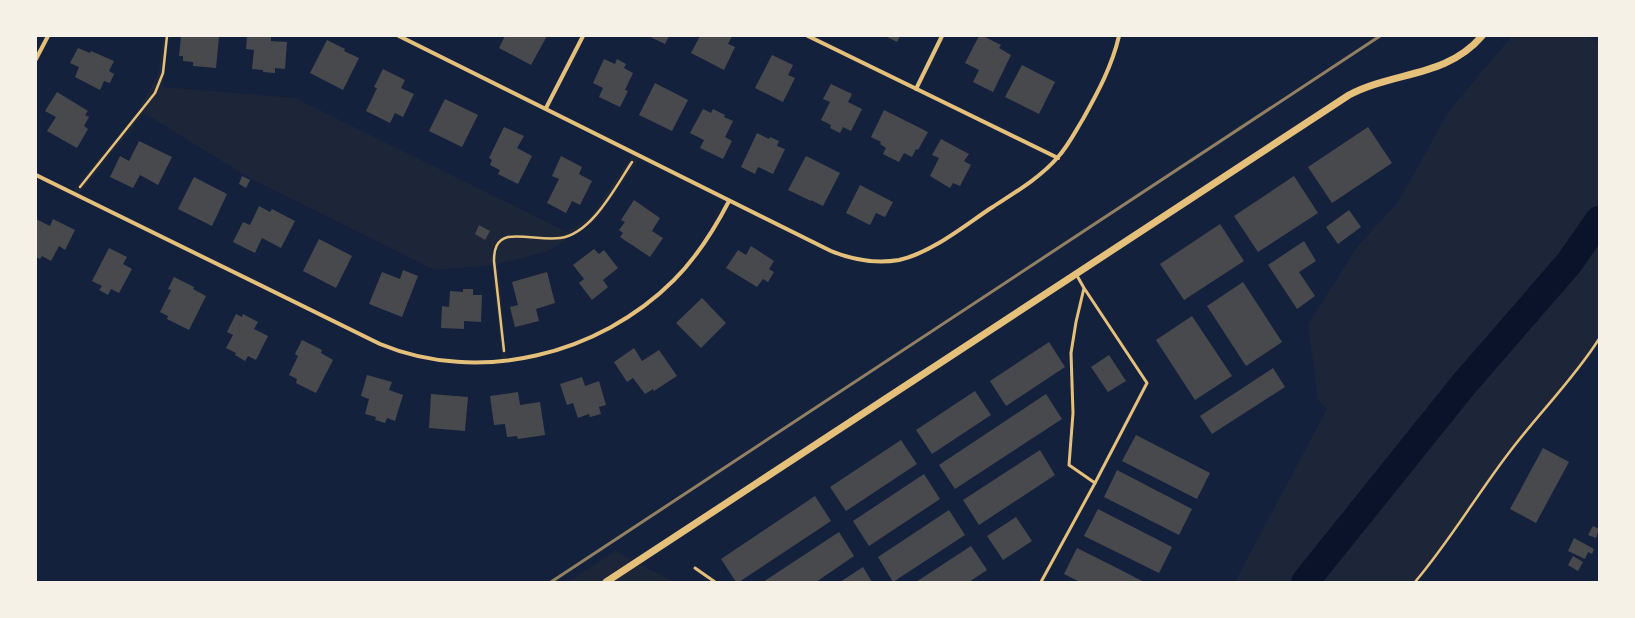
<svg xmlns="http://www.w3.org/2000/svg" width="1635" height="618" font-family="'DM Sans',sans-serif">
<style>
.green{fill:#1d2539}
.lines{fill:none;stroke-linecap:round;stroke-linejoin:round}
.river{stroke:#0b132b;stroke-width:28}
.building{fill:#48494c}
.path{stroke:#e5c07b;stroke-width:2.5}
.service{stroke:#e5c07b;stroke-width:3}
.minor{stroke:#e5c07b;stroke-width:4}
.tertiary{stroke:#e5c07b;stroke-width:7}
.rail{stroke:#918062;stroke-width:3}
</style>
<rect width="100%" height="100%" fill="#14213d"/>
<g class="green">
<path d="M163,36H168L163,87L295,98L567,232L591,216L634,153L641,157L595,221L549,251L498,264L507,361H502L492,265L435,270L251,179L144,113L78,195L72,192L139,109L159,72Z"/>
<path d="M1512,36H1586L1599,42V339L1592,349L1509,453L1444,545L1415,582H1235L1327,409L1318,400L1308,324L1358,246L1398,202L1449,111Z"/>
<path d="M615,551L674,582H568Z"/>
</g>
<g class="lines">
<path class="river" d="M1305,582L1464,384L1569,263L1599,220"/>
</g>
<g class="building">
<path d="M181,36L219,37L216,68L193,66V62L183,61V56H179Z"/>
<path d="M247,36H271V41L287,42L285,69L275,68V73L263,72V70L252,69L254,50L246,49Z"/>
<path d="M505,36H547L531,65L499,48Z"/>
<path d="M648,36H669L665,44Z"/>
<path d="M700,36H732L728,44L735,47L724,70L691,53Z"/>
<path d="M885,36H900L897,42Z"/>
<path d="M979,36H983L1001,45L999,48L1011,55L993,92L973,82L979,70L965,63Z"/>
<path d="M327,40L345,49L344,51L359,58L343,90L310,73Z"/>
<path d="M78,48L90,53L91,51L114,61L109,71L114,74L110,83L104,81L100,90L75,77L79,67L70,63Z"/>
<path d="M772,55L793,65L788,75L795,78L783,102L755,88Z"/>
<path d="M604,59L615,64L617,59L626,64L624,68L633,73L625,90L628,91L620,107L599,97L603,88L593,83Z"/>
<path d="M1022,65L1055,82L1039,114L1005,97Z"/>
<path d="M383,69L405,80L401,88L414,94L403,117L395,113L390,123L366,111L377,88L374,87Z"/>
<path d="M655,83L688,100L672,131L639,115Z"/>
<path d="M831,84L852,94L848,102L862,109L851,131L843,127L840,133L830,128L831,125L821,120L830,102L823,99Z"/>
<path d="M57,92L88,111L85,115L89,117L84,126L88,129L77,148L47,131L56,117L45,111Z"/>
<path d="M445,99L478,115L462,147L429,131Z"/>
<path d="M703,109L711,113L713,109L725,115L724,117L733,121L725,137L732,141L723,159L700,148L704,140L690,133Z"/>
<path d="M884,110L928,132L918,150L916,149L912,157L904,153L899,162L883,154L886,148L880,144L881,142L871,137Z"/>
<path d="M504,127L524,136L517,148L532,156L518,184L498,174L500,170L490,165L492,160L489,158Z"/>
<path d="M1368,127L1392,163L1332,203L1308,167Z"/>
<path d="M757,133L769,139L770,137L779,141L777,146L785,149L773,174L758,167L755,174L741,167Z"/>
<path d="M941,139L969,154L964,161L971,165L960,186L953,183L950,188L930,176L939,158L932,155Z"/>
<path d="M139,141L172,157L158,185L140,175L133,188L110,177L120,156L129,161Z"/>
<path d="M561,156L582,167L579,174L592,181L580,205L572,201L566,213L547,203L559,179L552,176Z"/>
<path d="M806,156L840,173L823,206L811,200V201L788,190Z"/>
<path d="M242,176L250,180L246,188L239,184Z"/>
<path d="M1294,176L1318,213L1258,252L1234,216Z"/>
<path d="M194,177L227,194L212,226L178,209Z"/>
<path d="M860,185L893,202L885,217L876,213L870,225L846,213Z"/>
<path d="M634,200L660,218L652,231L663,238L650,257L620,237L623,233L619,230L625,222L621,220Z"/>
<path d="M259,206L270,212L272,209L295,221L281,248L262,238L255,253L233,242L243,222L250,225Z"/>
<path d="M1349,210L1361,227L1338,244L1326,227Z"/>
<path d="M36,219L50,226L53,219L75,230L65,250L59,246L51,261L42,256L40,259L36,257Z"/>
<path d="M1220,224L1244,261L1184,300L1160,264Z"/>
<path d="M479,225L490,231L485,240L475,234Z"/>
<path d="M319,239L352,256L336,288L303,271Z"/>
<path d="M1304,241L1316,261L1299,272L1315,296L1297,309L1268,265Z"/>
<path d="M751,246L774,261L769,269L774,272L768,282L763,279L757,287L726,268L738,250L746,255Z"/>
<path d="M109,248L127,257L123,264L132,269L119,293L111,289L108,295L99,290L102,286L92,281Z"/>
<path d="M594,249L599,254L604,250L618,268L603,280L608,287L592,300L579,283L584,279L573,265Z"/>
<path d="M403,270L418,276L402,317L369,304L382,272L400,279Z"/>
<path d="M547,272L555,303L536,309L539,321L515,327L510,307L518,305L512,282Z"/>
<path d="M174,277L194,287L193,289L206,296L189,330L167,319L168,316L160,312L171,290L168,289Z"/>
<path d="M1243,282L1282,342L1246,366L1207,306Z"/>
<path d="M463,289H473V295H482L481,322L464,321V329L441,328L442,306L449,307L450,291L463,292Z"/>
<path d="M702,298L726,323L701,348L676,323Z"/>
<path d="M236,314L242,317L243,314L258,322L254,329L268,336L256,360L248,356L245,361L235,355L236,353L226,348L233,335L227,332Z"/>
<path d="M1192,316L1232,376L1195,400L1156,340Z"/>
<path d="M302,340L322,350L321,353L333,360L316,393L296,383L297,379L289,375L298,356L295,354Z"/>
<path d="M1049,342L1065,367L1006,406L990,381Z"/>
<path d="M634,348L642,361L659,350L677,376L654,391L653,389L645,394L633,378L627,382L614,362Z"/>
<path d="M1109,355L1126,381L1108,392L1091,367Z"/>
<path d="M1273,368L1285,387L1212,434L1200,416Z"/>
<path d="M367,375L392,382L389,390L403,395L395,421L387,418L385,423L375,420L376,417L365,414L369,399L361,396Z"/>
<path d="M582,377L585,386L599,381L606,405L599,407L601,414L590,417L589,414L578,418L573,403L567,405L560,384Z"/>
<path d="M975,391L991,415L932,454L916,430Z"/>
<path d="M518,392L520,405L540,402L545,435L518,439L517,436L507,437L505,424L494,425L490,396Z"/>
<path d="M431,394L468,397L465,431L429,428Z"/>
<path d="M1046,394L1062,419L955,489L939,465Z"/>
<path d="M1136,435L1210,473L1197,499L1122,461Z"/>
<path d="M901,440L917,464L846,511L830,487Z"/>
<path d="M1543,448L1569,462L1536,523L1510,509Z"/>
<path d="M1040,450L1055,475L979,525L963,500Z"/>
<path d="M1117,470L1192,509L1179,535L1104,497Z"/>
<path d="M924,474L940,499L869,546L853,521Z"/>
<path d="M815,496L831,521L739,582H736L721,559Z"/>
<path d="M1098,509L1172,547L1159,573L1084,536Z"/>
<path d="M949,510L965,535L893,582L878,557Z"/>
<path d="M1016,517L1032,541L1003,560L987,536Z"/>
<path d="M1593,526L1599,529L1596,538L1588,535Z"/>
<path d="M839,532L854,556L816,582H763Z"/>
<path d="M1574,538L1594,549L1592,554L1588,552L1585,559L1568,551Z"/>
<path d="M971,546L987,570L969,582H916Z"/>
<path d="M1077,548L1115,567L1144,582H1080L1064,574Z"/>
<path d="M1573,556L1583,562L1578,571L1568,565Z"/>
<path d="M863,567L872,582H840Z"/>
</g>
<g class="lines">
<g class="path">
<path d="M80,187L155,93L163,73L167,36"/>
<path d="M504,351L494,261C494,250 496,240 508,237C525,235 543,240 560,238C592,234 616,186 632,162"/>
<path d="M1415,582C1449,542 1476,496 1508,454C1537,415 1573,380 1599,339"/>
</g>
<g class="service">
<path d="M1076,274L1084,288L1147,383L1095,483L1069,465L1073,413L1071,353L1076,322L1084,288"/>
<path d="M695,568L715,582"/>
<path d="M1041,582L1095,483"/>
</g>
<g class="minor">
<path d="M399,36L831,251C853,260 875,264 899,260C931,253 964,226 991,208C1014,193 1040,178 1058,157C1068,146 1075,132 1083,119C1098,92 1112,66 1119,36"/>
<path d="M808,36L1058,158"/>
<path d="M36,59L48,36"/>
<path d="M916,89L942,36"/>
<path d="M546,108L583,36"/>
<path d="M36,175L380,344C479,385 599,355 674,280C697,257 714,230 729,201"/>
</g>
<path class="tertiary" d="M606,582L1349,95C1394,71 1446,78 1482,36"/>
<path class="rail" d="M551,582L1380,36"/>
</g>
<rect width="1635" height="618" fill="none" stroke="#f6f1e7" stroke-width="74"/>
</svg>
